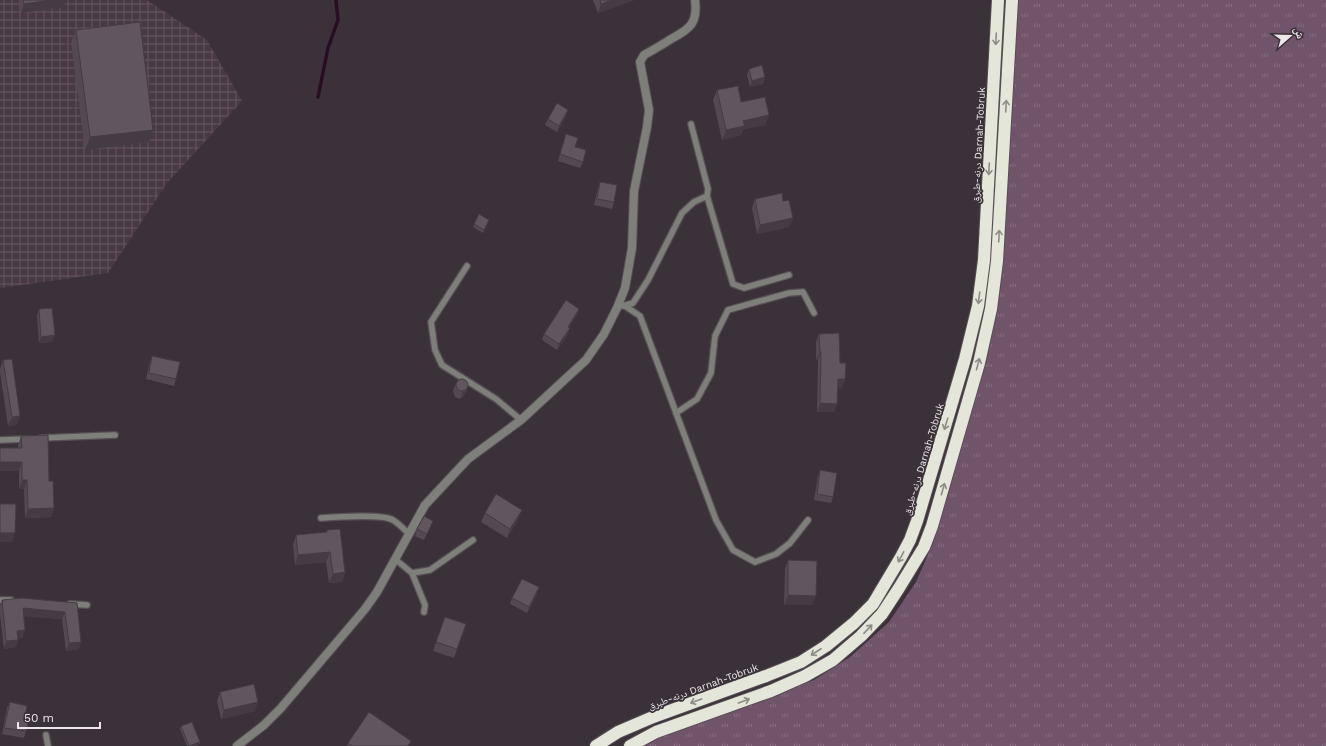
<svg xmlns="http://www.w3.org/2000/svg" width="1326" height="746" font-family="'Work Sans','Noto Naskh Arabic',sans-serif">
<style>
.industrial{fill:url(#industrial-grid)}
.grass{fill:url(#grass-tufts)}
.lines{fill:none;stroke-linecap:round;stroke-linejoin:round}
.stream{stroke:#270e23;stroke-width:3.5}
.lane-casing{stroke:#574f55;stroke-width:8}
.street-casing{stroke:#574f55;stroke-width:10}
.highway-casing{stroke:#574f55;stroke-width:14}
.lane{stroke:#7e7f7a;stroke-width:5.5}
.street{stroke:#7e7f7a;stroke-width:8}
.highway{stroke:#e3e6d8;stroke-width:12}
.wall{fill:#534a51}
.shaded-wall{fill:#443c42}
.building{fill:#61565e;stroke:#443c42}
.oneway{stroke:#8f8c88}
.labels{text-anchor:middle;stroke-width:3.5;stroke-linejoin:round;paint-order:stroke}
.street-label{font-size:10px;fill:#ede6eb;stroke:#3b3239}
</style>
<defs>
<pattern id="industrial-grid" width="8" height="8" patternUnits="userSpaceOnUse"><rect width="8" height="8" fill="#483a45"/><path d="M0 4h8M4 0v8" fill="none" stroke="#635660"/></pattern>
<pattern id="grass-tufts" width="24" height="20" patternUnits="userSpaceOnUse"><rect width="24" height="20" fill="#70546a"/><path d="M3 7l-1-3M5 7V3M7 7l1-3M15 17l-1-3M17 17v-4M19 17l1-3" fill="none" stroke="#856d7f"/></pattern>
</defs>
<rect width="100%" height="100%" fill="#3b3239"/>
<path class="industrial" d="M0,0H147L207,40L242,101L167,183L108,273L0,288Z"/>
<path class="grass" d="M1016,0H1326V746H643L680,727L814,680L850,657L889,622L916,582L933,543L983,357Z"/>
<g class="lines">
<path class="stream" d="M318,97L328,48L338,20L336,0"/>
<g class="lane-casing">
<g id="lane">
<path d="M707,196L733,284L744,288L789,275"/>
<path d="M467,266L431,322L435,350L442,365L496,399L521,420"/>
<path d="M623,306L633,303L648,280L682,213L694,202L707,196L708,189L691,124"/>
<path d="M625,306L640,316L716,520L733,550L755,562L776,554L790,543L808,520"/>
<path d="M676,413L697,399L711,373L715,336L728,310L789,293L803,292L814,313"/>
<path d="M41,438L115,435"/>
<path d="M0,440L27,439"/>
<path d="M321,518C335,517 382,514 393,520C398,523 404,529 409,534"/>
<path d="M395,559L412,573L430,570L473,540"/>
<path d="M412,573L425,605L424,612"/>
<path d="M0,600H11"/>
<path d="M70,604L87,605"/>
<path d="M46,735L48,746"/>
</g>
</g>
<g class="street-casing">
<path id="street" d="M237,746L264,725L281,708L365,609L377,592L425,505L468,459L521,420L561,383L586,360L604,334L617,308L625,288L632,248L634,191L647,127L649,110L640,62L644,55C653,50 662,45 671,39C690,29 698,23 695,0"/>
</g>
<g class="highway-casing">
<g id="highway">
<path d="M596,746L618,732L653,717L766,676L801,662L826,646L854,623L873,604L901,557L910,540L917,521L965,359L978,306L984,260L998,0"/>
<path d="M630,746L656,732L771,691L805,676L833,660L861,636L882,614L899,588L924,547L932,526L979,363L991,309L997,261L1012,0"/>
</g>
</g>
<use href="#lane" class="lane"/>
<use href="#street" class="street"/>
<use href="#highway" class="highway"/>
</g>
<g class="wall">
<path d="M19,0H66L64,7L21,13Z"/>
<path d="M593,0H634L598,13Z"/>
<path d="M76,30L149,142L85,150L71,42Z"/>
<path d="M749,69L765,77L763,84L750,87L747,75Z"/>
<path d="M717,90L769,115L765,125L743,129L741,135L722,140L713,100Z"/>
<path d="M566,116L557,132L545,125L548,119Z"/>
<path d="M566,134L583,162L580,168L558,161Z"/>
<path d="M600,182L614,202L612,209L594,205L598,188Z"/>
<path d="M755,199L783,201L793,218L789,227L757,234L752,208Z"/>
<path d="M489,220L483,233L473,227L474,224Z"/>
<path d="M39,309L55,335L52,342L39,343L37,315Z"/>
<path d="M579,309L577,315L569,327L568,334L557,350L542,340L544,334Z"/>
<path d="M819,334L840,363L842,388H838L837,404L834,412H817L818,360H816V342Z"/>
<path d="M152,356L176,379L174,386L146,379L150,362Z"/>
<path d="M3,360L17,425L8,426L0,372V369Z"/>
<path d="M455,385L466,392L463,397L460,399L455,397L453,391Z"/>
<path d="M21,436L49,481L54,508L51,517L25,518L24,489H19V471H0V448H18V446Z"/>
<path d="M820,470L833,497L831,503L814,500L818,476Z"/>
<path d="M485,513L518,520L507,538L481,522Z"/>
<path d="M433,521L424,540L415,536L417,529Z"/>
<path d="M327,530L345,572L342,582L329,583L326,562L295,565L293,545L296,535L326,532Z"/>
<path d="M788,560L812,605H784L785,569Z"/>
<path d="M539,587L537,594L527,613L510,604L512,598Z"/>
<path d="M2,600L77,603L79,649L66,651L62,619L24,616L23,638H18V640L16,647L4,649L0,615V606Z"/>
<path d="M445,617L466,624L454,658L433,651Z"/>
<path d="M220,692L255,711L221,719L217,701Z"/>
<path d="M10,702L25,718L26,731L24,738L2,734L7,708Z"/>
<path d="M181,726L200,742L199,745L195,746H187L180,729Z"/>
<path d="M348,743L410,746H347Z"/>
</g>
<g class="shaded-wall">
<path d="M51,0H66L64,7L21,13L24,4Z"/>
<path d="M612,0H634L598,13L601,4Z"/>
<path d="M765,77L763,84L750,87L752,81Z"/>
<path d="M568,110L566,116L557,132L559,126Z"/>
<path d="M769,115L765,125L743,129L741,135L722,140L726,130L743,121Z"/>
<path d="M153,130L149,142L85,150L90,137Z"/>
<path d="M793,218L789,227L757,234L760,225Z"/>
<path d="M579,309L577,315L566,333L568,327Z"/>
<path d="M570,328L568,334L557,350L559,344Z"/>
<path d="M55,335L52,342L39,343L41,337Z"/>
<path d="M820,352H821L818,360H816Z"/>
<path d="M838,379H845L842,388H835Z"/>
<path d="M469,386L466,392L463,397L460,399L463,392Z"/>
<path d="M820,403L837,404L834,412H817Z"/>
<path d="M20,416L17,425L8,426L12,417Z"/>
<path d="M0,462H22L19,471H0Z"/>
<path d="M22,480H27L24,489H19Z"/>
<path d="M54,508L51,517L25,518L28,509Z"/>
<path d="M522,510L518,520L507,538L510,529Z"/>
<path d="M433,521L431,527L424,540L427,534Z"/>
<path d="M0,533H15L12,542H0Z"/>
<path d="M330,552L326,562L295,565L298,555Z"/>
<path d="M345,572L342,582L329,583L333,574Z"/>
<path d="M539,587L537,594L527,613L529,607Z"/>
<path d="M788,595L816,596L812,605H784Z"/>
<path d="M23,608L65,612L62,619L20,616Z"/>
<path d="M25,630L23,638L14,639L17,631Z"/>
<path d="M18,640L16,647L4,649L6,641Z"/>
<path d="M81,642L79,649L66,651L69,643Z"/>
<path d="M258,702L255,711L221,719L224,710Z"/>
<path d="M200,742L199,745L195,746H189Z"/>
</g>
<g class="building">
<path d="M23,0H51L24,4Z"/>
<path d="M600,0H612L601,4Z"/>
<path d="M140,22L153,130L90,137L76,30Z"/>
<path d="M762,65L765,77L752,81L749,69Z"/>
<path d="M738,86L741,102L765,97L769,115L743,121L745,126L726,130L717,90Z"/>
<path d="M557,103L568,110L559,126L548,119Z"/>
<path d="M566,134L578,138L575,147L586,150L583,162L560,154Z"/>
<path d="M600,182L617,185L614,202L597,199Z"/>
<path d="M782,193L783,201L789,200L793,218L760,225L755,199Z"/>
<path d="M479,214L489,220L484,230L474,224Z"/>
<path d="M566,300L579,309L568,327L570,328L559,344L544,334Z"/>
<path d="M52,308L55,335L41,337L39,309Z"/>
<path d="M839,333L840,363H846L845,379H838L837,404L820,403L821,352H820L819,334Z"/>
<path d="M152,356L180,362L176,379L149,373Z"/>
<path d="M12,359L20,416L12,417L3,360Z"/>
<circle cx="462" cy="385" r="6"/>
<path d="M48,435L49,481H53L54,508L28,509L27,480H22V462H0V448H22L21,436Z"/>
<path d="M820,470L837,473L833,497L817,494Z"/>
<path d="M496,494L522,510L510,529L485,513Z"/>
<path d="M0,504H16L15,533H0Z"/>
<path d="M424,516L433,521L427,534L417,529Z"/>
<path d="M340,529L345,572L333,574L330,552L298,555L296,535L327,532V530Z"/>
<path d="M788,560L817,561L816,596L788,595Z"/>
<path d="M522,579L539,587L529,607L512,598Z"/>
<path d="M22,598L77,603L81,642L69,643L65,612L23,608L25,630L17,631L18,640L6,641L2,600Z"/>
<path d="M445,617L466,624L457,649L436,642Z"/>
<path d="M254,684L258,702L224,710L220,692Z"/>
<path d="M10,702L27,706L25,718L29,719L26,731L4,728Z"/>
<path d="M369,712L411,741L408,746H352L348,743Z"/>
<path d="M192,722L200,742L189,746L181,726Z"/>
</g>
<defs><path id="oneway-shaft" d="M-6 0H5M1.5-3L5.5 0L1.5 3" fill="none" stroke-width="1.6" stroke-linecap="round" stroke-linejoin="round"/></defs>
<g class="oneway">
<use href="#oneway-shaft" transform="translate(996 39) rotate(93)"/>
<use href="#oneway-shaft" transform="translate(1006 106) rotate(-87)"/>
<use href="#oneway-shaft" transform="translate(989 169) rotate(93)"/>
<use href="#oneway-shaft" transform="translate(999 236) rotate(-87)"/>
<use href="#oneway-shaft" transform="translate(979 298) rotate(97)"/>
<use href="#oneway-shaft" transform="translate(978 364) rotate(-75)"/>
<use href="#oneway-shaft" transform="translate(946 424) rotate(107)"/>
<use href="#oneway-shaft" transform="translate(943 489) rotate(-74)"/>
<use href="#oneway-shaft" transform="translate(901 557) rotate(118)"/>
<use href="#oneway-shaft" transform="translate(868 629) rotate(-47)"/>
<use href="#oneway-shaft" transform="translate(816 652) rotate(147)"/>
<use href="#oneway-shaft" transform="translate(696 701) rotate(160)"/>
<use href="#oneway-shaft" transform="translate(744 701) rotate(-20)"/>
</g>
<g class="labels">
<g class="street-label">
<text transform="translate(978 145) rotate(-87)" y="4">درنه-طبرق Darnah-Tobruk</text>
<text transform="translate(923 459) rotate(-73)" y="4">درنه-طبرق Darnah-Tobruk</text>
<text transform="translate(703 686) rotate(-20)" y="4">درنه-طبرق Darnah-Tobruk</text>
</g>
</g>
<g transform="translate(1290 36) rotate(70)" stroke="#3b3239" stroke-width="3" paint-order="stroke">
<path d="M0-3L7 15L0 10L-7 15Z" fill="#ede6eb"/>
<text y="-6" font-size="11" font-weight="bold" text-anchor="middle" fill="#ede6eb">ش</text>
</g>
<path d="M18 722v6h82v-6" fill="none" stroke="#ede6eb" stroke-width="2"/>
<text x="24" y="722" font-size="12" fill="#ede6eb" stroke="#3b3239" stroke-width="3" paint-order="stroke">50 m</text>
</svg>
